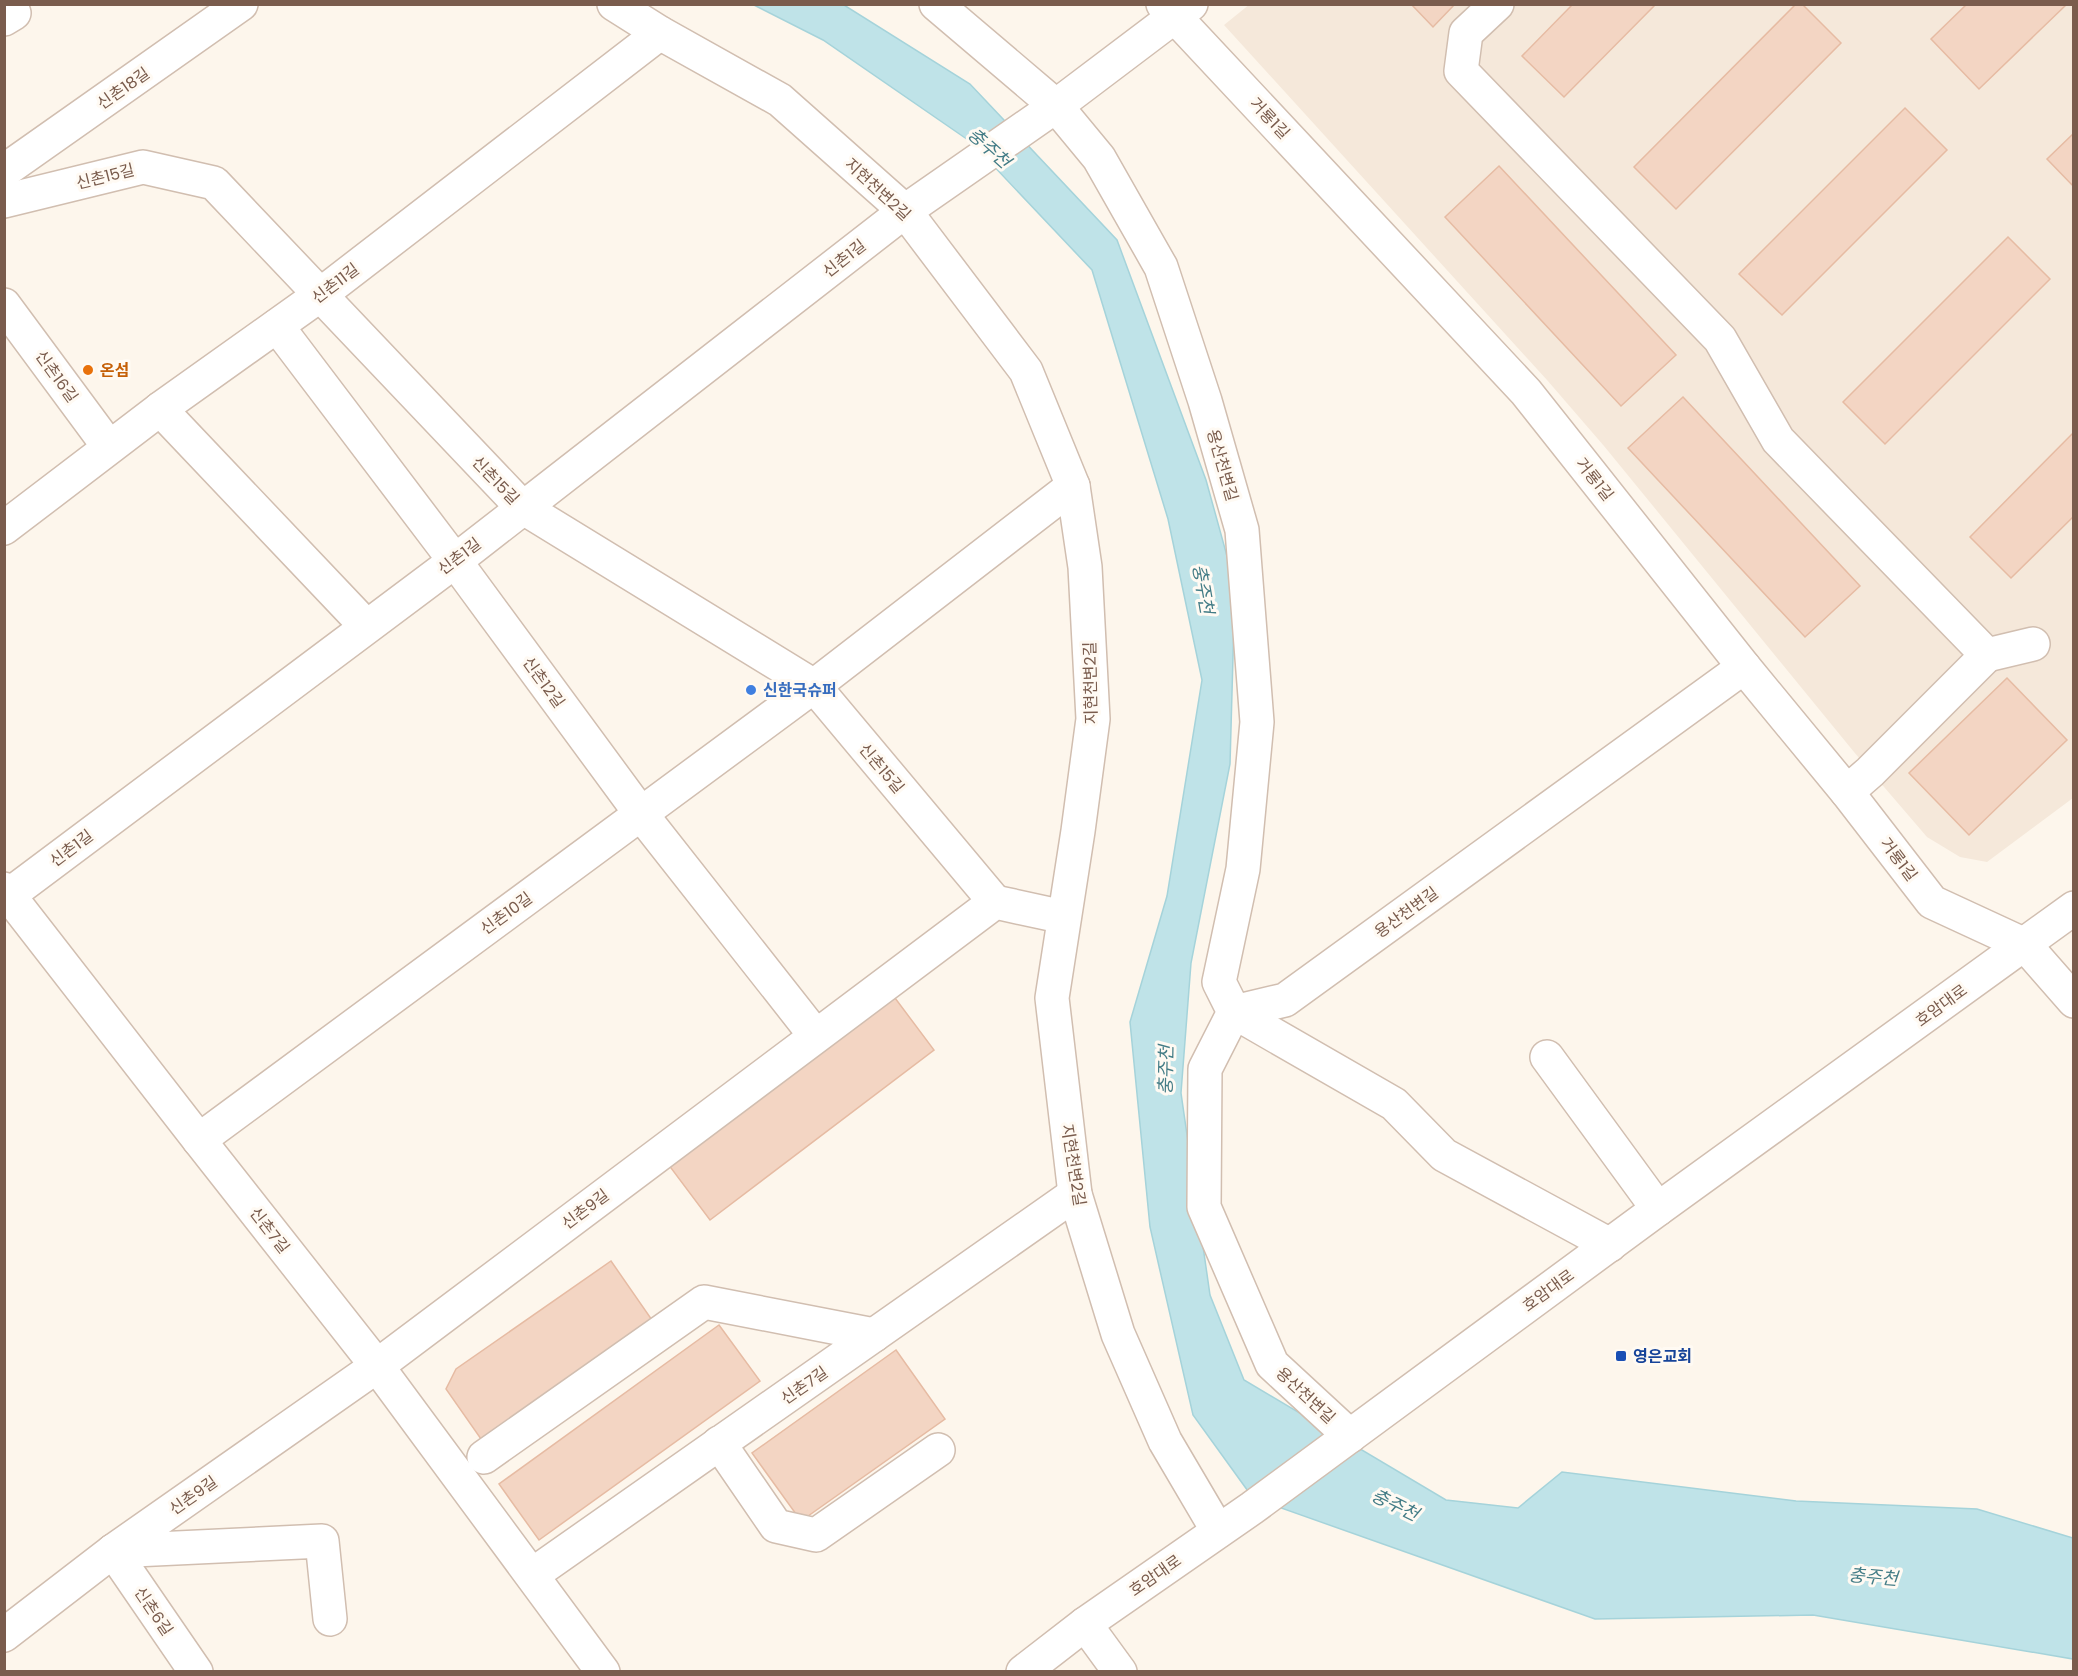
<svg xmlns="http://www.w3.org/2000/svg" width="2078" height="1676" font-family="Poppins,'Noto Sans KR',sans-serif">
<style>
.residential{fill:#f5e8da}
.water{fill:#bfe3e8;stroke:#a5d3da;stroke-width:1.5}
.building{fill:#f3d5c3;stroke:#e6bba3;stroke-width:1.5}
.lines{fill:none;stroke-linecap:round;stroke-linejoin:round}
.minor-casing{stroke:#d1beb0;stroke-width:36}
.minor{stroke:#fff;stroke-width:33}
.food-dot{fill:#e8710a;stroke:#fffaf3;stroke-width:2}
.shop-dot{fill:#3f7fe0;stroke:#fffaf3;stroke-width:2}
.transit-dot{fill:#1a4fb4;stroke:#fffaf3;stroke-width:2}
.labels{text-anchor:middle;stroke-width:6;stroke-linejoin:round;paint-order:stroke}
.street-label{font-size:16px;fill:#7a5c4d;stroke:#fffaf3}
.food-label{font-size:16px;font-weight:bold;fill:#c56008;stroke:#fffaf3;text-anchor:start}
.shop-label{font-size:16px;font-weight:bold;fill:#366cbe;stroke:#fffaf3;text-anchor:start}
.transit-label{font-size:16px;font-weight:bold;fill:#164399;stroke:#fffaf3;text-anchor:start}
.water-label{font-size:18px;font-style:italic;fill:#437c86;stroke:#fffaf3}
</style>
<rect width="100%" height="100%" fill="#fdf6ec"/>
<path class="residential" d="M1250,4L2073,5V798L1987,862L1960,857L1927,837L1854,752L1604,446L1547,380L1224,25Z"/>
<path class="water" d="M754,5H844L970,84L1117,240L1206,480L1235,585L1230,764L1191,963L1181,1093L1210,1295L1244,1380L1446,1500L1518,1508L1562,1472L1796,1501L1977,1509L2073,1538V1659L1813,1615L1595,1619L1253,1498L1193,1415L1150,1227L1130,1022L1167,896L1202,680L1168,519L1092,270L971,142L823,40Z"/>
<g class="building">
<path d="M1411,4H1455L1433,27Z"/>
<path d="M1573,4H1656L1564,97L1522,56Z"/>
<path d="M1796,4H1802L1841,43L1676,209L1634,167Z"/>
<path d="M1967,4H2067L1979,89L1931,39Z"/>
<path d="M1905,108L1947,150L1782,315L1739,274Z"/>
<path d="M2074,133V187L2047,159Z"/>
<path d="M1499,166L1676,355L1621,406L1445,217Z"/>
<path d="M2008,237L2050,279L1885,444L1843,402Z"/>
<path d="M1683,397L1860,586L1805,637L1628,448Z"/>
<path d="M2074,432V516L2011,578L1970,537Z"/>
<path d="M2007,678L2067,740L1969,835L1909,773Z"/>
<path d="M892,994L934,1050L710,1220L668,1164Z"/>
<path d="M611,1261L652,1320L481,1439L446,1389L456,1369Z"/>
<path d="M719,1325L760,1381L539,1540L499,1484Z"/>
<path d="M896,1350L945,1419L801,1521L752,1453Z"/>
</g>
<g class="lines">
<g class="minor-casing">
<g id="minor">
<path d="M614,4L660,33L780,100L905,211L1026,371L1073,486L1085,567L1093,719L1078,831L1052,998L1075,1194L1118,1334L1165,1441L1218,1531"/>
<path d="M936,4L1056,106L1099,158L1161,267L1205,401L1242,530L1257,722L1243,869L1219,982L1234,1012L1205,1069L1204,1207L1272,1364L1350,1436"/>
<path d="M1163,4L1526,392L1744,667L1847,792L1932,902L2025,945L2074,1001"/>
<path d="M1497,4L1466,33L1461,71L1720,339L1778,440L1987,655L1870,772L1847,792"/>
<path d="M4,19L14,13"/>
<path d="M4,171L241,4"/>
<path d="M4,201L143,167L214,183L522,507L814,686L995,902"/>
<path d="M4,305L109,447"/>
<path d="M277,326L455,561L641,814L815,1035"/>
<path d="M160,409L366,626"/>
<path d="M4,528L160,409L320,295L660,33"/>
<path d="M1987,655L2033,644"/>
<path d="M4,889L199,1140L377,1366L603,1672"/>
<path d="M9,895L455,561L905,211L1056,106L1191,4"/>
<path d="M1234,1012L1285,1000L1744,667"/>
<path d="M1234,1012L1394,1104L1444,1155L1610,1245"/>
<path d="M1547,1057L1658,1209"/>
<path d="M199,1140L814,686L1073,486"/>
<path d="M719,1443L776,1526L816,1535L938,1450"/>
<path d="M484,1457L704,1302L874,1335"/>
<path d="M113,1551L322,1541L330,1619"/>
<path d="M113,1551L196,1672"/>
<path d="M532,1575L1075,1194"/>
<path d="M1085,1624L1120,1672"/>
<path d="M4,1635L113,1551L377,1366L995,902L1064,917"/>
<path d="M1023,1672L1085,1624L1252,1508L1658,1209L2074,908"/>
</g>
</g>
<use href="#minor" class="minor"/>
</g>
<circle class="food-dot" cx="88" cy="370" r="6"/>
<circle class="shop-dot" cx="751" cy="690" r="6"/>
<rect class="transit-dot" x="1615" y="1350" width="12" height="12" rx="3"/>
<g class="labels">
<g class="street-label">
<text transform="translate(123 88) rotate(-35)" y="6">신촌18길</text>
<text transform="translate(1270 118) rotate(47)" y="6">거룡1길</text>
<text transform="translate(105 176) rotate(-14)" y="6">신촌15길</text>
<text transform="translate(878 189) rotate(43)" y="6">지현천변2길</text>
<text transform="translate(844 258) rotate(-38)" y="6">신촌1길</text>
<text transform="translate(335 283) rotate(-37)" y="6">신촌11길</text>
<text transform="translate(57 376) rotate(54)" y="6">신촌16길</text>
<text transform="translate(1223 465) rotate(74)" y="6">용산천변길</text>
<text transform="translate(1595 479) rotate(52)" y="6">거룡1길</text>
<text transform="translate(496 480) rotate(46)" y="6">신촌15길</text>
<text transform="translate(459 556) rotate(-37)" y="6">신촌1길</text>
<text transform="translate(544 682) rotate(54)" y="6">신촌12길</text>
<text transform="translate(1090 683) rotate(-91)" y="6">지현천변2길</text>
<text transform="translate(882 768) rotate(50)" y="6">신촌15길</text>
<text transform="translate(71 848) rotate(-37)" y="6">신촌1길</text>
<text transform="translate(1899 859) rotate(53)" y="6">거룡1길</text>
<text transform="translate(1406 912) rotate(-36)" y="6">용산천변길</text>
<text transform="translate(506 913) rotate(-36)" y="6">신촌10길</text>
<text transform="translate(1941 1005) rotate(-36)" y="6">호암대로</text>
<text transform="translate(1074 1165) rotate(81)" y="6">지현천변2길</text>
<text transform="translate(585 1209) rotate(-37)" y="6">신촌9길</text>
<text transform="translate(270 1230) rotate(52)" y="6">신촌7길</text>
<text transform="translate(1548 1290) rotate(-36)" y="6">호암대로</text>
<text transform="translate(804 1385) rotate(-35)" y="6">신촌7길</text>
<text transform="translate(1306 1395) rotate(43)" y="6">용산천변길</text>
<text transform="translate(193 1495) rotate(-35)" y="6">신촌9길</text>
<text transform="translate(1155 1575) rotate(-35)" y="6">호암대로</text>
<text transform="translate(154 1611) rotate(56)" y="6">신촌6길</text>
</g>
<g class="food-label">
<text x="100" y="376">온섬</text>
</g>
<g class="shop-label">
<text x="763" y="696">신한국슈퍼</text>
</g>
<g class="transit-label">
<text x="1633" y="1362">영은교회</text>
</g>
<g class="water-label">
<text transform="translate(989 148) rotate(42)" y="6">충주천</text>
<text transform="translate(1203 589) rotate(80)" y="6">충주천</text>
<text transform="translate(1166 1070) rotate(-89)" y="6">충주천</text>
<text transform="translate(1395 1505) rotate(26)" y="6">충주천</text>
<text transform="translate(1873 1577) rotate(5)" y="6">충주천</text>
</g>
</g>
<rect width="2078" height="1676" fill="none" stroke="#7a5c4d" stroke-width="12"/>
</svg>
